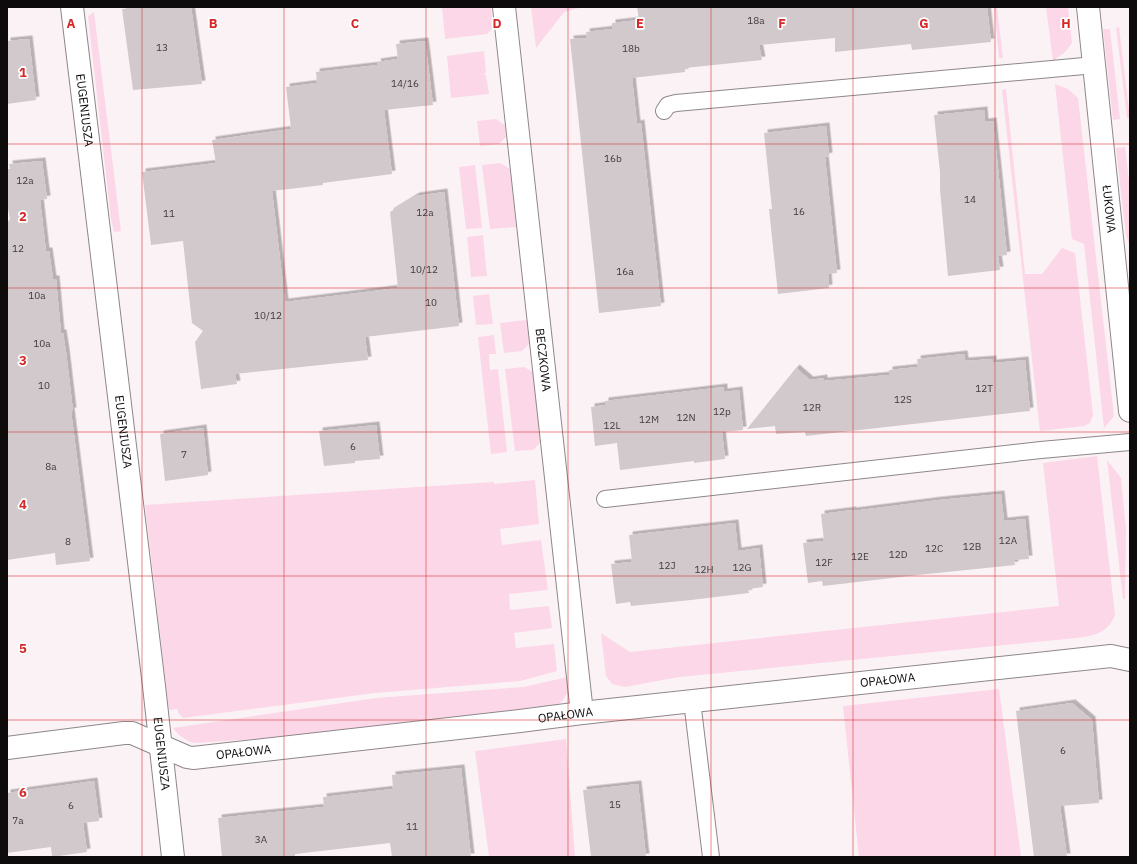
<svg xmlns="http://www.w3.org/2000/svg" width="1137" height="864" font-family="'IBM Plex Sans',sans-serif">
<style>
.green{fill:#fcd7e7}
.building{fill:#d2c9cd;filter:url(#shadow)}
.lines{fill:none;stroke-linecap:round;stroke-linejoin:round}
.service-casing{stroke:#8e878a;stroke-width:18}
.minor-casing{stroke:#8e878a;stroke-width:24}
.service{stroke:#fff;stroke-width:16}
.minor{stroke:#fff;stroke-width:22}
.grid{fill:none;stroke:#d62828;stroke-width:1;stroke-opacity:0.55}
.labels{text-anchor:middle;stroke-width:3.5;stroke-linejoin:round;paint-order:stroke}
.number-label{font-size:10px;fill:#3f3a3c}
.street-label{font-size:12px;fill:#0e0b0c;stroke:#fff}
.grid-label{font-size:13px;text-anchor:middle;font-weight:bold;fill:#d62828;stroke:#fff;stroke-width:3.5;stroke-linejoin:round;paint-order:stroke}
</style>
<defs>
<filter id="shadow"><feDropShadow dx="3.5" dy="-3.5" stdDeviation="0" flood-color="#0004"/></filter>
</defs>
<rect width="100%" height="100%" fill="#fbf2f6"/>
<g class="green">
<path d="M442,7H491L493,28L487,34L445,39Z"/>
<path d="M531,7H583L564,12L536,48Z"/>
<path d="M994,7H997L1003,58H999Z"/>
<path d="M1046,7H1068L1072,43L1065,52L1053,61Z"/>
<path d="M94,12L121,231L114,232L111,219L88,16Z"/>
<path d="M1119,27L1130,118H1127L1116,28Z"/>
<path d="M1103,29H1110L1120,119L1113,120Z"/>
<path d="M484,51L486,73H484L485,75H486L489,94L451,98L447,56Z"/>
<path d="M1055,84L1068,89L1078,98L1114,416L1104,428L1084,244L1072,239Z"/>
<path d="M1006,89L1025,274H1042L1062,248L1075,253L1093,415L1090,423L1084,426L1040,431L1002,90Z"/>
<path d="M496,119L505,125L506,137L499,144L480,146L477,121Z"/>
<path d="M1125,147L1130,189V246L1126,236L1116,148Z"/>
<path d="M500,163L510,169L516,227L490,229L482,165Z"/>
<path d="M475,165L482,228L466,229L459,167Z"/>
<path d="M483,235L487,276L471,277L467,237Z"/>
<path d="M489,294L493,324L476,325L473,296Z"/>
<path d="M527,320L530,343L522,351L504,353L500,323Z"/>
<path d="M494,335L496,354H489L490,370L498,369L507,452L491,454L478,337Z"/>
<path d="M524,367L533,372L541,442L533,450L515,451L505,369Z"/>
<path d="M1097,456L1115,615C1108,633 1094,636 1076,638L679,677L625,687L612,684L606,676L601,633L630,652L1059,606L1043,463Z"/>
<path d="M1107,460L1121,478L1126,529L1125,599H1123Z"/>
<path d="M535,480L539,524L500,529L502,545L541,540L548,590L509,594L510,610L549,606L552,628L514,633L516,648L554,644L557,671L520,681L375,693L183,718L179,714L177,709L169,710L145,505L494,482V484Z"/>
<path d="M568,677C569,691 567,700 554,707L304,736L210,742L194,743L188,741L179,735L173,728L376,698L523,687Z"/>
<path d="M999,689L1021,857H859L843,706Z"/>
<path d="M566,739L575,857H489L475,751Z"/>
</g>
<g class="building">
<path d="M144,7H191L202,84L133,90L122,9Z"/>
<path d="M637,7H987L991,42L912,50L911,44L835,52V38L759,45L762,60L685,68V72L632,78L637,124L641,123L661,306L599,313L570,39L587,38L586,32L612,29V23L639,20Z"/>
<path d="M29,39L36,100L7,104V41Z"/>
<path d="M425,41L433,105L384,110L392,174L323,183V185L272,191L285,302L398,288L390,212L416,196L444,192L459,326L365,337L368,360L235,374L237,384L201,389L195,342L203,331L192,323L183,241L151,245L142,172L216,163L212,140L291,129L286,87L317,83L316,72L378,65L377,62L398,59L396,44Z"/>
<path d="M984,110L985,122L993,121L1007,255L998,256L1000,270L948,276L940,190V172L934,115Z"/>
<path d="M826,126L829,156L825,157L837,273L828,274L829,288L778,294L769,209H772L764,133Z"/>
<path d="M42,161L47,199L40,200L46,251H49L53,279H56L61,333H63L66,352L73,411H71L90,561L56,565L55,553L7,560V223L10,219L7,203V169H10L9,164Z"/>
<path d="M964,354L965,361L993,359V363L1025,360L1030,411L806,436L805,432L776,434L775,426L747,429L796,368L810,380L824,378V381L889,375V370L918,367L917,359Z"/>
<path d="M724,387V392L739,390L743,430L722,432L725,459L694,463V461L620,470L617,443L595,446L591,407L605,405V401Z"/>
<path d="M376,425L380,459L355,461V463L324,466L319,431Z"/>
<path d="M203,428L208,475L165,481L160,434Z"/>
<path d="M1001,494L1004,521L1025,519L1029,559L1014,560L1015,565L918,575L823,586L822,581L808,583L803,543L824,541L821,514L853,510V511L939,500Z"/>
<path d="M735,523L738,551L759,548L763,587L748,589L749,593L691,600L631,606L630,602L616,604L611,564L632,562L629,535Z"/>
<path d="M1072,703L1092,720L1099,803L1060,806L1067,857H1034L1016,711Z"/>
<path d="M461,768L471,857H392L390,843L295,854V857H222L218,818L324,807L323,797L393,789L392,775Z"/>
<path d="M94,781L99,821L83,823L87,852L52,857L51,847L7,853V793Z"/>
<path d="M638,784L646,857H591L583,790Z"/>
</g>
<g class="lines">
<g class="service-casing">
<g id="service">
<path d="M664,111L668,105L676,103L1095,65"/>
<path d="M605,499L1041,450L1130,442"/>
<path d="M692,701L711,857"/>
</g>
</g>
<g class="minor-casing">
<g id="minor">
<path id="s1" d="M72,7L154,686L173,857"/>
<path id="s2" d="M504,7L582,713"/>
<path id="s3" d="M1088,7L1130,411"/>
<path id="s4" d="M7,748L124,733H132L187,757L193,758L520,721L582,713L1111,656L1130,660"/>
</g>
</g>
<use href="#service" class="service"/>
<use href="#minor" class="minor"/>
</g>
<path class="grid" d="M142,7V857M284,7V857M426,7V857M568,7V857M711,7V857M853,7V857M995,7V857M7,144H1130M7,288H1130M7,432H1130M7,576H1130M7,720H1130"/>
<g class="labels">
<g class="number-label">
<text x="756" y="24">18a</text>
<text x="162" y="51">13</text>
<text x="631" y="52">18b</text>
<text x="405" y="87">14/16</text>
<text x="613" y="162">16b</text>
<text x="25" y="184">12a</text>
<text x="970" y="203">14</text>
<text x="799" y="215">16</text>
<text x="425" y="216">12a</text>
<text x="169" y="217">11</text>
<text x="18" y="252">12</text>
<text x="424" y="273">10/12</text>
<text x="625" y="275">16a</text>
<text x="37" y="299">10a</text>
<text x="431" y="306">10</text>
<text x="268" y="319">10/12</text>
<text x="42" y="347">10a</text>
<text x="44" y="389">10</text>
<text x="984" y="392">12T</text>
<text x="903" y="403">12S</text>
<text x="812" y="411">12R</text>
<text x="722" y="415">12p</text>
<text x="686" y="421">12N</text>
<text x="649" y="423">12M</text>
<text x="612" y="429">12L</text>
<text x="353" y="450">6</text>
<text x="184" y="458">7</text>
<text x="51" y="470">8a</text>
<text x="1008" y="544">12A</text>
<text x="68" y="545">8</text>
<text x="972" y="550">12B</text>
<text x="934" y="552">12C</text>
<text x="898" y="558">12D</text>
<text x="860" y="560">12E</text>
<text x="824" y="566">12F</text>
<text x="667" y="569">12J</text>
<text x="742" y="571">12G</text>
<text x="704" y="573">12H</text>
<text x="1063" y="754">6</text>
<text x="615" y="808">15</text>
<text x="71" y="809">6</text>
<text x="18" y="824">7a</text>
<text x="412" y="830">11</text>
<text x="261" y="843">3A</text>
</g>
<g class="street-label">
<text dy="4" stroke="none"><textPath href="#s1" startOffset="104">EUGENIUSZA</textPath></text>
<text dy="4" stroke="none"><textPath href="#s3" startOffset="203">ŁUKOWA</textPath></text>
<text dy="4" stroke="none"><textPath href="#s2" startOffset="355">BECZKOWA</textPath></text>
<text dy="4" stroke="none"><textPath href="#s1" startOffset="428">EUGENIUSZA</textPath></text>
<text dy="4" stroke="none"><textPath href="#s4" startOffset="891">OPAŁOWA</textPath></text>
<text dy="4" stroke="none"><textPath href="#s4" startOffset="567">OPAŁOWA</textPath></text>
<text dy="4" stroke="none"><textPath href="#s4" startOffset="243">OPAŁOWA</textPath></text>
<text dy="4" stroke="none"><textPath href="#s1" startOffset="752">EUGENIUSZA</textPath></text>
</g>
</g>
<g class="grid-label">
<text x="71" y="28">A</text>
<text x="213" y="28">B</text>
<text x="355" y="28">C</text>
<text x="497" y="28">D</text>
<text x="640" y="28">E</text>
<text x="782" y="28">F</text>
<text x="924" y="28">G</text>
<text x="1066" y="28">H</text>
<text x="23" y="77">1</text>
<text x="23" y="221">2</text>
<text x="23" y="365">3</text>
<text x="23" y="509">4</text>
<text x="23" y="653">5</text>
<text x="23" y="797">6</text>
</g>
<rect width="1137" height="864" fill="none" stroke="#0e0b0c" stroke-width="16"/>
</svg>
